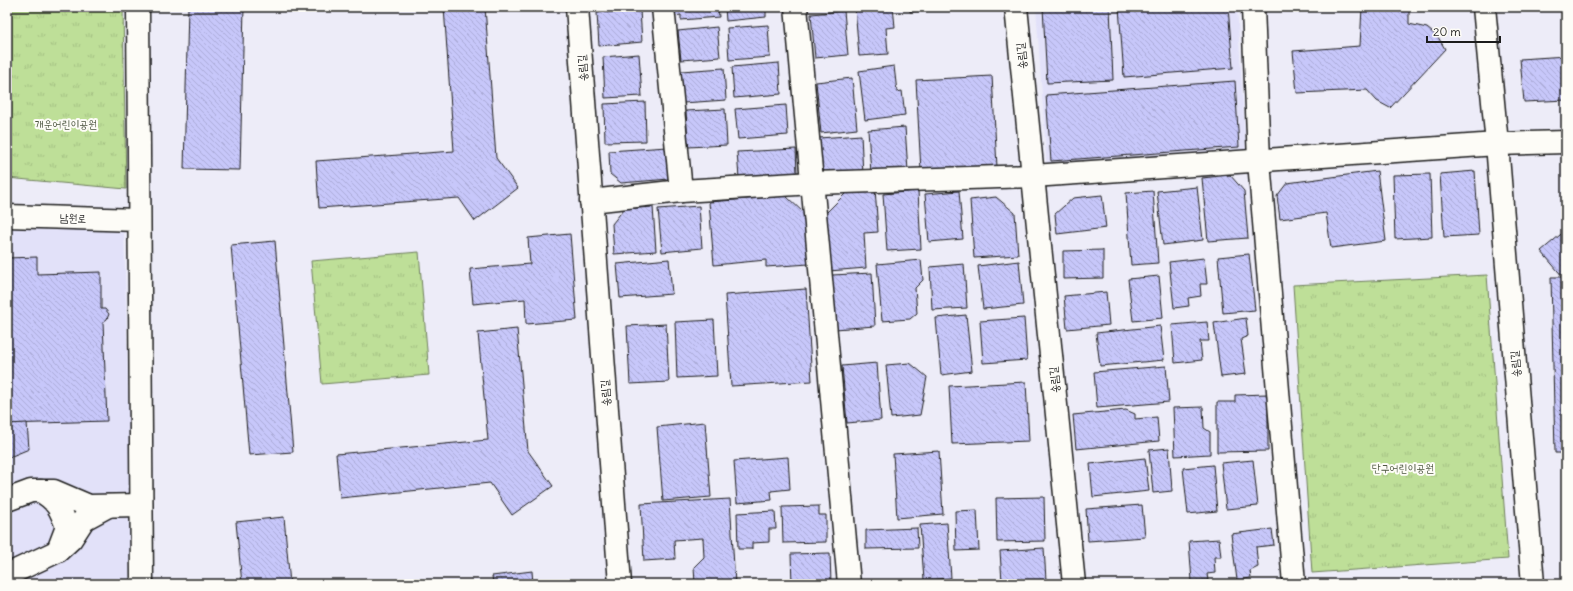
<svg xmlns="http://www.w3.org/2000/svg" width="1573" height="591" font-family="Delius,'Poor Story',sans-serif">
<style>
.built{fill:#e2e1f9}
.park{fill:url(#park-tufts);stroke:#6d7e5a}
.building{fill:url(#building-back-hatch);stroke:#1c1c1c}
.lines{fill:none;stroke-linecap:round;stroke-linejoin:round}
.minor-casing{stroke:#1c1c1c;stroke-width:25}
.minor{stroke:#fdfcf7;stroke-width:22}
.labels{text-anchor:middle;stroke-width:4;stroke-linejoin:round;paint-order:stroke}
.street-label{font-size:11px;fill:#1c1c1c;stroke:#fdfcf7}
.park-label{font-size:11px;fill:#4d5641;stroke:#fdfcf7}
</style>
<defs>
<pattern id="park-tufts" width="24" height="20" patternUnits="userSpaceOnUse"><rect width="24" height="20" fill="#bedf98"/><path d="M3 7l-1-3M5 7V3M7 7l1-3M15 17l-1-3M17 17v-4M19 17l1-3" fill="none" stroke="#a3bf82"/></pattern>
<pattern id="building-back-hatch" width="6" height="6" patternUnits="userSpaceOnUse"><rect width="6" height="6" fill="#c7c7fa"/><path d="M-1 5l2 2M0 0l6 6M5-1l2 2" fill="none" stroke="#aaaad6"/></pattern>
</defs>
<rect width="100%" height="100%" fill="#edecf8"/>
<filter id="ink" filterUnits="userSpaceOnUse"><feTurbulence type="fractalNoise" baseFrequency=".025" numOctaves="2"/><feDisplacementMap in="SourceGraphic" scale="8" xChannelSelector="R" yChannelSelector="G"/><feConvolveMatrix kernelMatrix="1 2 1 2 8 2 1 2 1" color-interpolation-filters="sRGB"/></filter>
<g filter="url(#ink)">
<g class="built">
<path d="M1036,7H1237L1246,154L1047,168Z"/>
<path d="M7,225L124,230L133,584H7Z"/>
</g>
<g class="park">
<path d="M7,7H123L126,189L7,178Z"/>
<path d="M419,252L429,375L322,384L311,261Z"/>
<path d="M1487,275L1508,559L1312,573L1293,285Z"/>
</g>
<g class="building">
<path d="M188,7H244L240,170L184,169Z"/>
<path d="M444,7H485L496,158L518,188L475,221L459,198L319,208L316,161L454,151Z"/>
<path d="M674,7H718L719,17L681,20V15L674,16Z"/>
<path d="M725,7H766V17L726,21Z"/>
<path d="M855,7H893L895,27L886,28L888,54L859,56Z"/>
<path d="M910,7H936L937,9L910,12Z"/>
<path d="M1043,7H1110L1113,80L1047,83Z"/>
<path d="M1119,7H1228L1233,68L1124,77Z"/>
<path d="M1362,7H1409V24L1427,28L1438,37L1445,49L1390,108L1377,101L1367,90L1297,93L1293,51L1360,46Z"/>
<path d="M640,10L642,42L599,46L597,13Z"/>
<path d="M844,11L848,55L815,58L811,14Z"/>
<path d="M768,25L770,57L729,60L727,28Z"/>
<path d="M717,27L720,57L681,60L678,31Z"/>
<path d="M639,54L642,96L605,98L603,57Z"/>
<path d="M1566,56V100L1524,102L1520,59Z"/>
<path d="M779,63L781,94L734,98L732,67Z"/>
<path d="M894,66L897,92L902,91L905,115L865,120L859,71Z"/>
<path d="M724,68L726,100L683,103L681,71Z"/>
<path d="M992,76L997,167L921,171L916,80Z"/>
<path d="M852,78L857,129L821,133L816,82Z"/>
<path d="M1235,81L1239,147L1051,161L1046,95Z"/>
<path d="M645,102L646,141L605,142L604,104Z"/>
<path d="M786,105L788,135L738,139L735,109Z"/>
<path d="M725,109L727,145L688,147L686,111Z"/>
<path d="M905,127L908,171L871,173L868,130Z"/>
<path d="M861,135L863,175L828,177L821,166L819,138Z"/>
<path d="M667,147L669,179L621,183L610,174L609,151Z"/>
<path d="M796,149L797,174L739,178L737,152Z"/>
<path d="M1377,171L1386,241L1331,248L1326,213L1280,219L1277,196L1287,183Z"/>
<path d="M1475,171L1479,235L1444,237L1440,174Z"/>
<path d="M1430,174L1432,237L1395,239L1393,175Z"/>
<path d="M1230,175L1244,191L1248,238L1208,241L1202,178Z"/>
<path d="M1197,187L1203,240L1163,245L1157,191Z"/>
<path d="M875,188L878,232L864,233L866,268L829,271L825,214L848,191Z"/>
<path d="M918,191L921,249L887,251L883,194Z"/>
<path d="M959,191L963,239L929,242L925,194Z"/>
<path d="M1153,191L1158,263L1131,265L1126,193Z"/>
<path d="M1102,195L1106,228L1057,234L1055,214L1073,198Z"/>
<path d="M786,196L805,214L809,264L766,267V260L714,265L709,202Z"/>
<path d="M996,197L1015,213L1018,255L974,258L970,200Z"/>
<path d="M699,206L702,248L662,252L658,209Z"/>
<path d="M653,207L656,251L614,254L612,224L624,209Z"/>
<path d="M1566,230V453H1555L1551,277H1563L1541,251Z"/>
<path d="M570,234L577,320L526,324L525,299L473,304L470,269L530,264L528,238Z"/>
<path d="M275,241L293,452L249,455L231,245Z"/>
<path d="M1103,250V278L1063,279V251Z"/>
<path d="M1249,254L1255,310L1223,313L1218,257Z"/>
<path d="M37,257V274L101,272V309H105L109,314L107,319L103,322L107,421L7,424V258Z"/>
<path d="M1204,258L1207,284H1200L1201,296L1188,298L1189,306L1174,308L1169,262Z"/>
<path d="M669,259L672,294L620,298L617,264Z"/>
<path d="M921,260L923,280L915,288L917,313L910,319L882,321L877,264Z"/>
<path d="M1019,261L1023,305L983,309L978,266Z"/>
<path d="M964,264L967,308L932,310L930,267Z"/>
<path d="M872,273L875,326L835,329L832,275Z"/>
<path d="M1159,276L1163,318L1133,321L1128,279Z"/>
<path d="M806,289L812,381L731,386L725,295Z"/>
<path d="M1106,292L1109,325L1067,329L1064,296Z"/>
<path d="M966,315L972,371L941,375L936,318Z"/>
<path d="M1024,318L1027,360L983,363L980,321Z"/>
<path d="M1246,318L1248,336L1241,339L1246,374L1221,377L1214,323Z"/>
<path d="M714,320L717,376L677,378L675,322Z"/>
<path d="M1207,322L1209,341H1200L1202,360L1175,363L1172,325Z"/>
<path d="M666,324L669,382L630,384L627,326Z"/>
<path d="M1160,326L1164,360L1100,366L1096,333Z"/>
<path d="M517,329L528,451L553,486L512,515L490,483L340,498L336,454L488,440L478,333Z"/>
<path d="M877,363L881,420L847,423L842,366Z"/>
<path d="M910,363L927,377L920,415L891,418L886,365Z"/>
<path d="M1166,366L1169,402L1097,408L1094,372Z"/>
<path d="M1026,382L1029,441L952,444L949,386Z"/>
<path d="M1268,394V451L1217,452V402H1235V395Z"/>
<path d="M1203,407L1204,428L1210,432V454L1175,456L1173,408Z"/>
<path d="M1126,410L1135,414V419L1157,417L1159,441L1076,449L1073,415Z"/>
<path d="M705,422L711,497L663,501L657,427Z"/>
<path d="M27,423L29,449L7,458V424Z"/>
<path d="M1169,448L1172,491L1153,493L1149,450Z"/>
<path d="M939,451L943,514L897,518L893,454Z"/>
<path d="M788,457L790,489L771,491L772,500L737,503L734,461Z"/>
<path d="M1145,458L1149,491L1093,497L1090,464Z"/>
<path d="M1253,460L1258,506L1226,509L1221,463Z"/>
<path d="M1213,465L1217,511L1188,514L1183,468Z"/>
<path d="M1044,497L1045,541L997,542L996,498Z"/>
<path d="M730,499L735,584H695L694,567L704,557L703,538L674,540L675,559L644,561L641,504Z"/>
<rect x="1564" y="500" width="2" height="69"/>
<path d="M1142,505L1145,537L1088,541L1086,509Z"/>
<path d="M819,506V515H826V542L783,543L782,507Z"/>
<path d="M977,510L979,550L956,551L955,511Z"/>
<path d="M775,511L776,529H769V542L752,543V549H738L737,513Z"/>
<path d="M284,517L290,584H242L236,522Z"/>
<path d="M947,523L951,578L924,580L920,525Z"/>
<path d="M917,528L918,548L866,549V530Z"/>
<path d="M1272,529L1274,545L1256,547L1258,567L1250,571L1251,578L1237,580L1231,534Z"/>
<path d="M1219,539L1221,557H1214L1215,573L1207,574L1208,580L1192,581L1189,541Z"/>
<path d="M1044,548L1046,580L1002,582L1000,551Z"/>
<path d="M830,553L831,584H792L791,554Z"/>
<path d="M532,571L533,584H493L492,576Z"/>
</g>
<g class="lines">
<g class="minor-casing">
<g id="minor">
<path d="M138,7L142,584"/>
<path d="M577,7L620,584"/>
<path d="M663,7L681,191"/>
<path d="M796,7L849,584"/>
<path d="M1016,7L1074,584"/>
<path d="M1253,7L1259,161L1294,584"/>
<path d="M1484,7L1497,144L1533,584"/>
<path d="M591,201L681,191L813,183L1033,176L1497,144L1566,142"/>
<path d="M7,216L138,220"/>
<path d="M40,491C57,500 61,510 67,527L59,548"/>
<path d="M7,500L31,491H54L89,506L141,505"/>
<path d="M7,575L58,551L71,539L84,519L108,506"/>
</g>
</g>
<use href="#minor" class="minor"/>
</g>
</g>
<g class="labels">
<g class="street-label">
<text transform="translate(1021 56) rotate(-96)" y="4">송림길</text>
<text transform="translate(582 68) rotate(-94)" y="4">송림길</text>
<text transform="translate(73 218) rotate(2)" y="4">남원로</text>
<text transform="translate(1515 364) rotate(-95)" y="4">송림길</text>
<text transform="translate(1054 380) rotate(-96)" y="4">송림길</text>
<text transform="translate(605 393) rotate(-94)" y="4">송림길</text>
</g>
<g class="park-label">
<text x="66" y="128">개운어린이공원</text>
<text x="1403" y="472">단구어린이공원</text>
</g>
</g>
<rect width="1573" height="591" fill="none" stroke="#fdfcf7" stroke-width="24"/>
<rect x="12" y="12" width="1549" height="567" fill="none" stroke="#1c1c1c" stroke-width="1.5" filter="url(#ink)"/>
<path d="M1427 36v6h73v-6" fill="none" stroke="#1c1c1c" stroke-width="2"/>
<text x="1433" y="36" font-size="12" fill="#1c1c1c" stroke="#fdfcf7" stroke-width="3" paint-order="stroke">20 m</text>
</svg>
